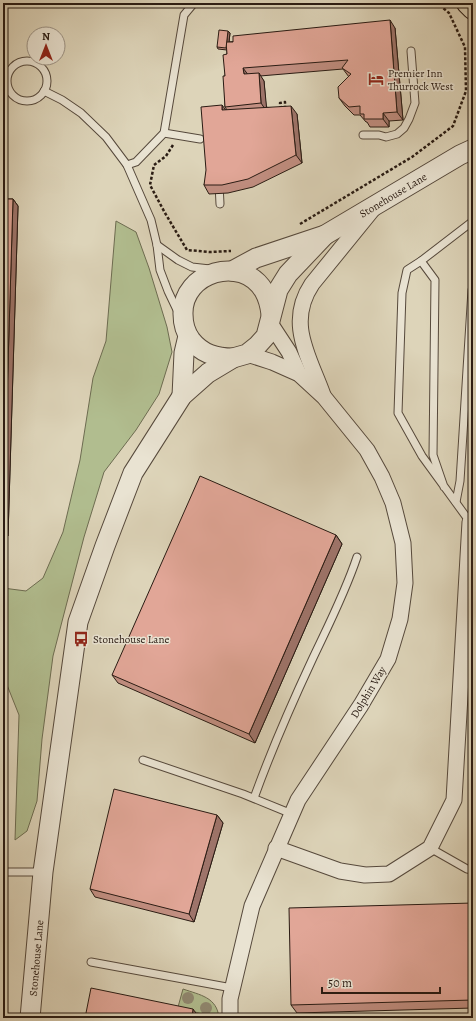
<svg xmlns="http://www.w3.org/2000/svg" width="476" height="1021" font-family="Alegreya,serif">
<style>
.green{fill:#b1bd8f;stroke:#6d6c51}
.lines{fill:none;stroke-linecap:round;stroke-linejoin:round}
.service-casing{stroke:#56493c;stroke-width:9}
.minor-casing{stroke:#56493c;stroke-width:17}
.tertiary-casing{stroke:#56493c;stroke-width:21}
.primary-casing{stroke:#291b13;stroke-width:24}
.path{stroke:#291b13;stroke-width:2.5;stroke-dasharray:3 2;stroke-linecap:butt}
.service{stroke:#e9e3d2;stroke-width:7}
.minor{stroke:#e9e3d2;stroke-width:15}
.tertiary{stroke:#e9e3d2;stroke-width:19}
.primary{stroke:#ddd4b9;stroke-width:22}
.tree{fill:#918972}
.wall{fill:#c28f82;stroke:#291b13}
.shaded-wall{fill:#9e746a;stroke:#291b13}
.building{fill:#e1a697;stroke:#291b13}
.labels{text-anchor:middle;stroke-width:3;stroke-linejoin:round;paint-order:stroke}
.poi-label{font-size:11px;fill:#291b13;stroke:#e9e3d2;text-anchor:start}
.street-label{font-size:11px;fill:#291b13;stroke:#e9e3d2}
</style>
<rect width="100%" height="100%" fill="#ddd4b9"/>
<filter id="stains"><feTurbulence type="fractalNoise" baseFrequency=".005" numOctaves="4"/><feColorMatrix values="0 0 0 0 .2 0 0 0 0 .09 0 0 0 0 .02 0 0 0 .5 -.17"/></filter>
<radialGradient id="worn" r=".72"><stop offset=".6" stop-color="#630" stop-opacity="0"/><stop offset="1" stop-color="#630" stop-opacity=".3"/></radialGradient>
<g class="green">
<path d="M116,221L136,232L149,268L167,327L172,352L159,394L136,430L104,472L84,537L53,656L42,739L37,801L27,831L15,840L19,715L3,675V588L26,591L43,578L63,532L80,460L93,378L106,341Z"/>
<path d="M183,989C200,995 217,997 219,1018H202V1014L178,1007Z"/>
</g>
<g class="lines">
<g class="service-casing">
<g id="service">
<circle cx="27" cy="81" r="20"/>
<path d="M44,91L62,100L81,113L106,137L127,165L151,220L157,245L160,270L168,291L178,312"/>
<path d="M164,133L200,139"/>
<path d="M363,135H379L386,137L397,134L404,128L409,119L415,103L411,51"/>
<path d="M127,165L136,162L164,133L184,15L194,3"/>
<path d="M219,184L220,204"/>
<path d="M157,245L178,260L192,267L210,269"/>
<path d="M421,261L473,221"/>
<path d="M444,487L433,455L435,280L421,261L407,270L402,293L398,413L422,456L470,522L471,520"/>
<path d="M456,502L460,481L472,290L473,289"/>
<path d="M143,760L243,794L292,814"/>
<path d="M254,798C271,751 291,705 312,660C328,626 345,593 357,557"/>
<path d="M430,848L467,869L473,870"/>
<path d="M3,872H43"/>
<path d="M91,962L232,988"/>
</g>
</g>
<g class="minor-casing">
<g id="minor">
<path d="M270,323L289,352L299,374"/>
<path d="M323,395C309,356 286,323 312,284L373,209"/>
<path d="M276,848L340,871L365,875L389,874L430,848L454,800L470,522"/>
<path d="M230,1018V999L252,906L298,800L361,705L388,659L400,619L405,583L403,543L393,503L382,477L367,450L324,397L299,374L272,362L247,354"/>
</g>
</g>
<g class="tertiary-casing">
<g id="tertiary">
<path d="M232,271L256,258L325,235L460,155L473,149"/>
<path d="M233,358C216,358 202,354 191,340C185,332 183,324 183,314C182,272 242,254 264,291C268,298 270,306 271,314"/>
<path d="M182,396L184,353L188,336"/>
<path d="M30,1018L43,872L78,622L105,546L133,473L182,396L208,373L233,358L247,354L257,346L266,336L278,290L288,274L325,235"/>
</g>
</g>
<g class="primary-casing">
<path id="primary" d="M468,3L473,8"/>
</g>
<g class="path">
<path d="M281,109L280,103L285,102V109"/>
<path d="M173,145L166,156L154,165L150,185L165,213L187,250L210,252L231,251"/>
<path d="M300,224L412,157L453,126L466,91L465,47L449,13L437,3"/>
</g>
<use href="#service" class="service"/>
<use href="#minor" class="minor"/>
<use href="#tertiary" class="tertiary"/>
<use href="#primary" class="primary"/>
</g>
<g class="tree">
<circle cx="188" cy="998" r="6"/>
<circle cx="206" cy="1008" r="6"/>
</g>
<g class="wall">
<path d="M395,28L403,120L389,121V127H370L367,122H366L360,115H354L345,106L339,98L349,77L343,69L260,76L264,81L266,107L297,114L302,163L253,187L228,193L209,194L204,185L226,110H227L225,107V76L227,54V50L218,49L217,47L230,33L229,42Z"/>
<path d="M3,199H13L18,206L8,536H3Z"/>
<path d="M336,535L342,544L255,743L118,683L112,675Z"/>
<path d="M217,815L223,823L194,922L95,897L90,889Z"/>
<path d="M473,903V1008L297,1013L291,1005Z"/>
</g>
<g class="shaded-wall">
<path d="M390,20L395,28L403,120L397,112Z"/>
<path d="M228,31L230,33L228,50L226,48Z"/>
<path d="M243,68L249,76L244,74Z"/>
<path d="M259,73L264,81L267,112L261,103Z"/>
<path d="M222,105L228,113L222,110Z"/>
<path d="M291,106L297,114L302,163L296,155Z"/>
<path d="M383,113L389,121V127L383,119Z"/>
<path d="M13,199L18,206L8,536L3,530Z"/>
<path d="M336,535L342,544L255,743L249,734Z"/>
<path d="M3,714L5,716L3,755Z"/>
<path d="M217,815L223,823L194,922L189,914Z"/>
<path d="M193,1009L198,1016L197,1018H192Z"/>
</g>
<g class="building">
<path d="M390,20L397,112L383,113V119H364V114H360V106L349,107L339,98L338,87L351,74L342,68L348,60L243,68L244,74L259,73L261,103L225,107L223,76H225L223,55L227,54L226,42H233V36Z"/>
<path d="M219,30L228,31L226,48L217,47Z"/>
<path d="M222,105V110L291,106L296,155L248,179L222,185H204L206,170L201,107Z"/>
<path d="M3,199H13L3,530Z"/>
<path d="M200,476L336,535L249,734L112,675Z"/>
<path d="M114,789L217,815L189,914L90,889Z"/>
<path d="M473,903V1000L291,1005L289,908Z"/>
<path d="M91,988L193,1009L192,1018H85Z"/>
</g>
<defs>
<g id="hotel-bare" transform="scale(1.2)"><path d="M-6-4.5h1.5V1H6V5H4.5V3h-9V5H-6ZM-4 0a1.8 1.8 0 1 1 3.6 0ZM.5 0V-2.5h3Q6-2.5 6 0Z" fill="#8f2418" stroke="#e9e3d2" stroke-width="2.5" paint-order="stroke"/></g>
<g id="bus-bare" transform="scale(1.2)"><path d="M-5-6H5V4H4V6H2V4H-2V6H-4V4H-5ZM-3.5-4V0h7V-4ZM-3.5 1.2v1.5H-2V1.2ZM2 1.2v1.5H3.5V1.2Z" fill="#8f2418" stroke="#e9e3d2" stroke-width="2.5" paint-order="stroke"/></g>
</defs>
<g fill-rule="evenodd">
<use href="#hotel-bare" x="376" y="79"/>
<use href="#bus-bare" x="81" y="639"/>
</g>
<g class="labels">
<g class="poi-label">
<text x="388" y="77">Premier Inn<tspan x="388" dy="13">Thurrock West</tspan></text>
<text x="93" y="643">Stonehouse Lane</text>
</g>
<g class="street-label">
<text transform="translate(393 195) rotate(-31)" y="4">Stonehouse Lane</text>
<text transform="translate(368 692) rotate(-59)" y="4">Dolphin Way</text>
<text transform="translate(36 958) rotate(-85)" y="4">Stonehouse Lane</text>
</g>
</g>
<rect width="476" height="1021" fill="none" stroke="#ddd4b9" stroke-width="16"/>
<rect x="4" y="4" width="468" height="1013" fill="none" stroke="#291b13" stroke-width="2"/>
<rect x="8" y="8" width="460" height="1005" fill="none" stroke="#291b13"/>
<g transform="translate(46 46)"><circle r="19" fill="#e9e3d2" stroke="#9c9386"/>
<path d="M0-3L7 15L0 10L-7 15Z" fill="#8f2418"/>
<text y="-6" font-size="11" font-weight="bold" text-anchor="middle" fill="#291b13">N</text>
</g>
<path d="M322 987v6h118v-6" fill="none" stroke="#291b13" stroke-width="2"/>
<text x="328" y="987" font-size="12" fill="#291b13" stroke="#e9e3d2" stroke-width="3" paint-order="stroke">50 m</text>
<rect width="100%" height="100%" filter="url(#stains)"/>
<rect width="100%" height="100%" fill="url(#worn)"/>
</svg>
